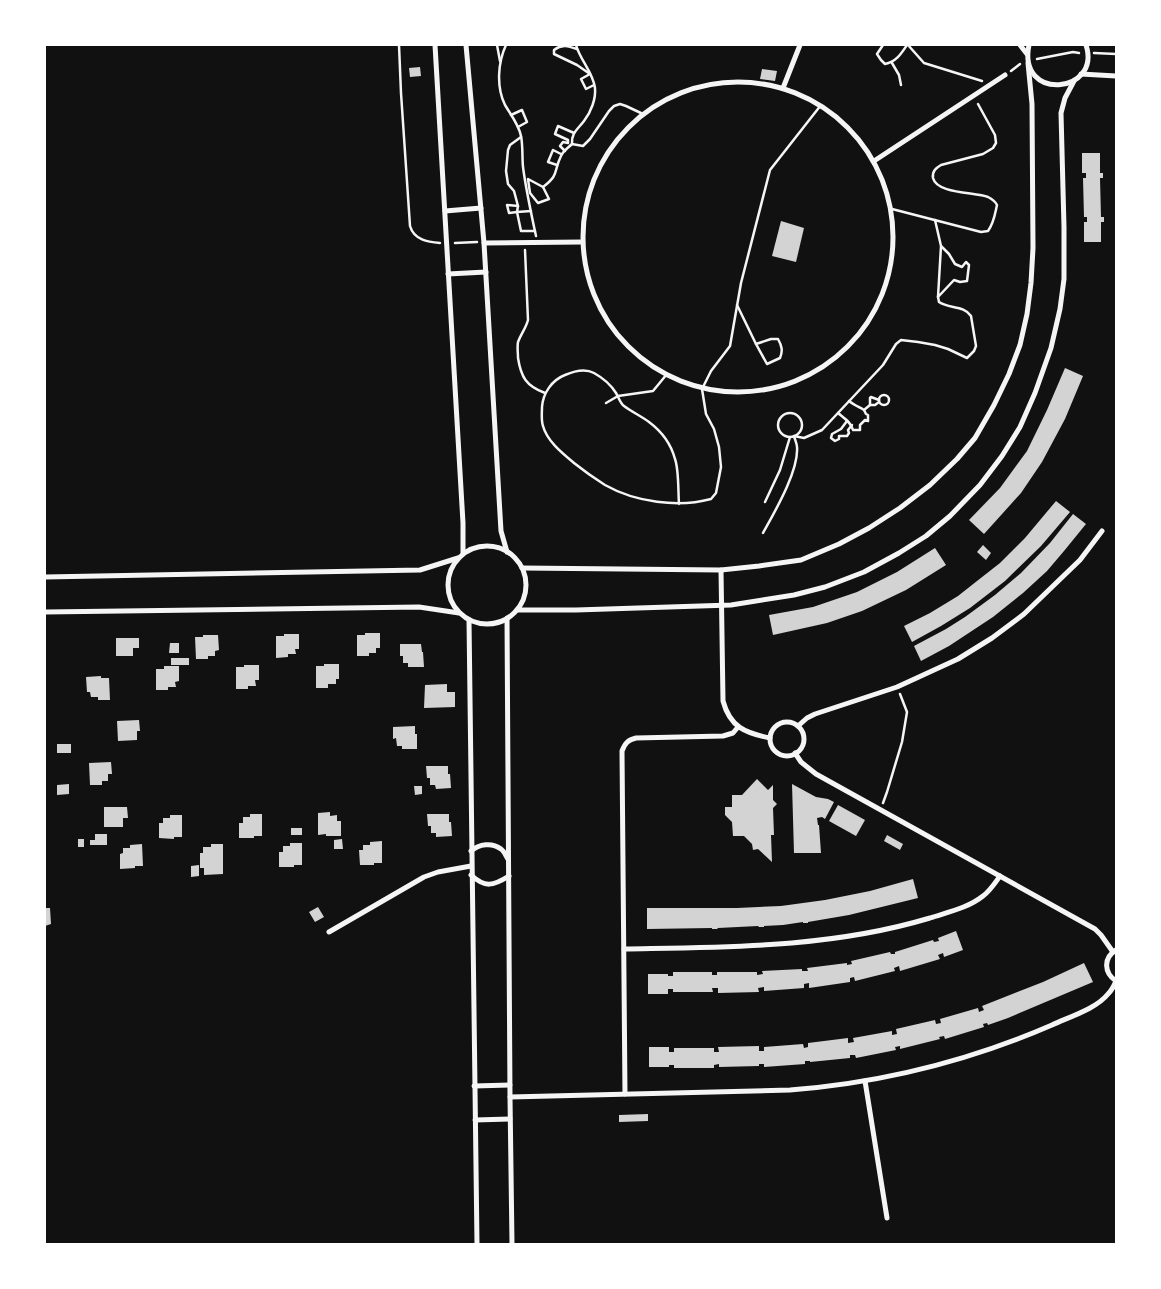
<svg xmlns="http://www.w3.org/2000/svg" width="1161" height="1289" font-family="Georgia,serif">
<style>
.building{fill:#d3d3d3}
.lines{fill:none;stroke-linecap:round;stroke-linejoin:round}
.path{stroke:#f5f5f5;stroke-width:2.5}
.minor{stroke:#f5f5f5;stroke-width:5}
</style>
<rect width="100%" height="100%" fill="#111"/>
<g class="building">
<path d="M420,67L421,76L410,77L409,68Z"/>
<path d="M762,69L777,71L775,81L760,79Z"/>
<path d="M1082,153H1100V173H1103V178H1100L1101,217H1104V222H1101V242H1084V222H1087V217H1084L1083,178H1086V173H1082Z"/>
<path d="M781,221L804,228L796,262L772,256Z"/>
<path d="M1065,368L1083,376L1065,419L1042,462L1021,493L984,534L969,520L1000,488L1027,451L1047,410Z"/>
<path d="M1056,501L1070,512L1041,546L1005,581L970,608L941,626L912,642L904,626L930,613L958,596L977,581L1000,563L1025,538Z"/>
<path d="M1073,514L1086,524L1064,551L1047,571L1023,593L993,617L949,646L921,661L914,646L946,629L965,617L995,595L1021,573L1050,543Z"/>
<path d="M983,545L991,553L986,560L977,552Z"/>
<path d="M935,548L946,565L906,590L862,611L827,623L773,635L769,615L813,607L857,592L897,572Z"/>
<path d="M365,633H380V648H376V653H369V656H357V635H365Z"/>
<path d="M284,634H299V649H295L296,654H288V657L276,658V636H284Z"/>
<path d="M203,635H218L219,650L215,651V656H208V659H196L195,637H203Z"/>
<path d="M116,638H139V648H133V656H116Z"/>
<path d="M170,643H179V653H169Z"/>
<path d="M400,644H421L422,652H423L424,667H408V663H403V656H400Z"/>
<rect x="171" y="658" width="18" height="7"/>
<path d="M324,664H339V679H336V684H328V688H316V666H324Z"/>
<path d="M244,665H259V680H255L256,686H248V689H236V667H244Z"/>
<path d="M164,666H179V681L175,682L176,687H168V690H156V669H164Z"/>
<path d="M101,676V678H109L110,700H98V697H91L90,692H87L86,677Z"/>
<path d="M447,684V692H455V707L424,708L425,685Z"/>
<path d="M139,720L140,731H137V740L118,741L117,721Z"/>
<path d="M415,726V734H417V749H402V746H397L396,738L393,739V727Z"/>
<rect x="57" y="744" width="14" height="9"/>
<path d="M111,762L112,774H108V781H102V785H90L89,763Z"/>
<path d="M426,766H448V774H450L451,788L436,789L435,785H430V778H427Z"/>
<path d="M757,779L768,790L773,785V800L777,804L773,808L774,835H771L772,862L758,849L753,850L752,844L744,836H733L732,822L725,815V807H732V795H742Z"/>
<path d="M69,784V794L57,795V785Z"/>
<path d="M792,784L816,797L828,799L834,802L825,819L822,817L817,818L818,825H819L821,853H794Z"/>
<path d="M414,786H422V794L415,795Z"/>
<path d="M838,805L865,820L856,836L829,821Z"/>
<path d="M104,807H127L128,818H123V827H104Z"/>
<path d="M330,812V816L337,815V821H341V836H326V834L318,835V813Z"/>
<path d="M250,814H262V836H254V838H239V823H243V817H250Z"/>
<path d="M427,814H449V822H451L452,836L436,837V833H431V826H428Z"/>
<path d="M170,815H182V837H174V839L159,838V823H163V818H170Z"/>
<rect x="291" y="828" width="11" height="7"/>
<path d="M95,834H107V845H90V840H95Z"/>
<path d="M887,835L903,844L900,850L884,841Z"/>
<rect x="78" y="839" width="6" height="8"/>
<path d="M342,839L343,849H334V840Z"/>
<path d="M382,841V863H374V865H360L359,850H363V845H370V842Z"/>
<path d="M290,843H302V865H294V867H279V852H283V846H290Z"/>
<path d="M142,844L143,866H135V868L120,869V854L123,853V848H130V845Z"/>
<path d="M211,844H223V874L204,875V868H200V853H203V847H211Z"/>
<path d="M199,865V876L191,877V866Z"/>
<path d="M913,879L918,898L849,915L808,922V923H803V922L783,925L764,926V927H759L758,926L718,928L717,929H712V928L647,929V908H737L781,906L825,900L870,891Z"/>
<path d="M318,907L324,917L315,922L309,912Z"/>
<path d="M45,908H50L51,924L45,926Z"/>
<path d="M956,931L963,950L944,957L943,953L938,955L940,959L900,971L899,966L894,968L895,971L855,981L854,977L850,978V982L809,988V983L804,984V988L764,991V987L758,988L759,992L718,993V988H712L713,992H673V989H668V994H648V974H668V976H673V972H712V975H717V972H757V975L763,974L762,971L802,969V971H808L807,968L847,963V965L852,964L851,961L890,952L891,954H895V952L933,940L934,942L939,941L938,938Z"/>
<path d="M1084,963L1093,982L1008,1018L988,1025L987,1023L983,1024L984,1027L945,1039L944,1036L939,1037L940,1039L900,1049V1046L895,1047L896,1050L856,1058L855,1055H850V1058L810,1062V1061H805V1064L764,1067V1064H759V1066L719,1067V1064L714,1065V1068H674V1065H669V1067H649V1047H669V1052H674V1048H714V1052H719L718,1047L759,1046V1051H764V1047L803,1044L804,1048L808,1047V1043L848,1038V1043L854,1042L853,1038L892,1031V1035L897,1034L896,1029L935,1020L936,1024L941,1023L940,1019L978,1008L979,1012L984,1010L982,1006L1043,982Z"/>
<path d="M648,1114V1121L619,1122V1115Z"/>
</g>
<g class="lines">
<g class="path">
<path d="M399,45L401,93L410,226C414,240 428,242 440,243"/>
<path d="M497,45L500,61"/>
<path d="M506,45C498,62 496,87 505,105C511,115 519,125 521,136C523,146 522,157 523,167C526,190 531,213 536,236"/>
<path d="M883,45L877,54L881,60L885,64C896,62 901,54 907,45"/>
<path d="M908,45L924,63L982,81"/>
<path d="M577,49C568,46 562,44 554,50V54L577,65L590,74L581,79L586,89L594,85"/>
<path d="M1094,53L1116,54"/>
<path d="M1037,59L1073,52L1079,53"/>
<path d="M892,63L899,75L901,85"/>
<path d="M1011,71L1020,64"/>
<path d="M511,115L522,110L527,122L518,127"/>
<path d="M521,137L510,145L508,150L506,171L508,184L514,191L518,206L507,205L509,213L517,212L521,231H535"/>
<path d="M572,144L583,146L590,139L609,111L614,106L620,104L626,106L643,114"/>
<path d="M565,151L560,146L563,142L568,143V140L555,134L558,126L574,133"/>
<path d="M557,165L548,162L553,150L561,154"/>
<path d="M528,179L543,187L549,199L538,203L530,193Z"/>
<path d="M543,187C560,174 553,172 561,156C563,151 568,148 572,144C571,133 578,129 584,121C591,112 596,99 595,88C593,72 580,60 576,45"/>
<path d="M518,206L517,212L531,211"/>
<path d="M892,209L981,232L988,231C994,223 995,214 997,205C995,201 992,199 988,197C975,192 937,194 933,178C932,171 936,168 941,165L983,154L993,148L996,143L995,135L978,104"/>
<path d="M935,220L941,246L949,254L955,264L962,267L966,262L969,265L967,281L960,282L954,280L938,297L941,246"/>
<path d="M455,243L477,242"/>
<path d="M525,250L528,320C526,328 521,334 518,342C517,347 518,352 518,358C521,377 526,386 545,393"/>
<path d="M737,305L756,344"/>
<path d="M771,339H778C782,346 783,351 780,358L767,364L756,344Z"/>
<circle cx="884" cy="400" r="5"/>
<path d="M849,401C854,405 859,407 864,410L870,405V398L871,397L879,400"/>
<path d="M606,403L618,396L653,391L667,374"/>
<path d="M870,405H875L879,402"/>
<circle cx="790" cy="425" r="12"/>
<path d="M838,413C844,418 851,422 853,430H860V425L865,420L868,421V415L866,414L864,410"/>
<path d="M847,421L841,429L832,434L831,438L835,441L839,439V436H847L849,433L848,430L852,425"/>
<path d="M765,502L780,470L790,437"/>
<path d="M679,504C678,491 679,470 675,459C671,444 661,431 649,422C641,416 632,412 624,406C620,403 619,398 616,393C611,385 603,378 594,373C585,368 574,371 565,375C552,380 543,393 542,407C542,413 541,420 543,426C547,441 562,453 574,463C584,471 594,478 605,485C635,502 678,508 711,499L716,493L721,467L719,447L714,429L706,414L702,389L711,371L730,346L741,283L770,170L821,105"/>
<path d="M763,533C774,513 799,471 797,447C797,444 795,440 794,436L804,438L822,430L883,365L896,344L901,340L918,342L935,345L948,349L967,358L974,351L976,346L971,316C964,305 949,309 939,302L938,297"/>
<path d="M883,803L887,792L902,742L907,712L900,694"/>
</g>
<g class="minor">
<path d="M435,45L463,523V554"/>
<path d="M466,45L484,243L501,531L507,552"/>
<path d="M1020,45L1027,54"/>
<path d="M1029,45C1017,102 1102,94 1086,45"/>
<path d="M1081,74L1116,76"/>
<circle cx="738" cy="237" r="155"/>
<path d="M783,88L800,45"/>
<path d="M874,161L1005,75"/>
<path d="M445,211L481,208"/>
<path d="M484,243L582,242"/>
<path d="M448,274L486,272"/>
<circle cx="487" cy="585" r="39"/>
<path d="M522,568L721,570L759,566L801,560L839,544L869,528L900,508L930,485L957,459L975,438L994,405L1009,374L1020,345L1027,314L1031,283L1033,248L1032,104L1028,63"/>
<path d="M721,570L723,701C730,727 745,733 770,738"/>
<path d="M45,577L420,570L458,558"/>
<path d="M517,610H576L731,605L794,595L825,587L864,572L899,553L926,536L950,516L980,485L1002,456L1020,427L1035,393L1051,348L1060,309L1064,279V227L1061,113L1065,98L1074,81"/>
<path d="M45,612L419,607L459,613"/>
<path d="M507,618L510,1097L512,1244"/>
<path d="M469,620L477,1244"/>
<circle cx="787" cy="739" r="17"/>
<path d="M798,726L807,718L815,714L897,687L958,659L992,638L1024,614L1080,560L1102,531"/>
<path d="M795,753L801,762L816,774L1095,929L1101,935L1113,952"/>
<path d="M471,851C479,844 492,842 501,849C504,851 506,856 508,859"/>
<path d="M471,875C485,888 493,886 509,876"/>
<path d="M329,932L424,877L438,872L471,866"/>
<path d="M624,949C728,947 830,948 930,918C948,912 968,908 983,896C990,891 995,883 1000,876"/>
<path d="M865,1081L887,1218"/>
<path d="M474,1086L510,1085"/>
<path d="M625,1094L622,751C625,743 628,740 636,738L723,736L733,733L738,727"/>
<path d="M510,1097L790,1090C880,1083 969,1061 1052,1025C1069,1017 1096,1009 1108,994C1112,990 1114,986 1116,981C1104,973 1103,958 1116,950"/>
<path d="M475,1120L510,1119"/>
</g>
</g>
<rect width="1161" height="1289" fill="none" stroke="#ffffff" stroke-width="92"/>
</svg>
